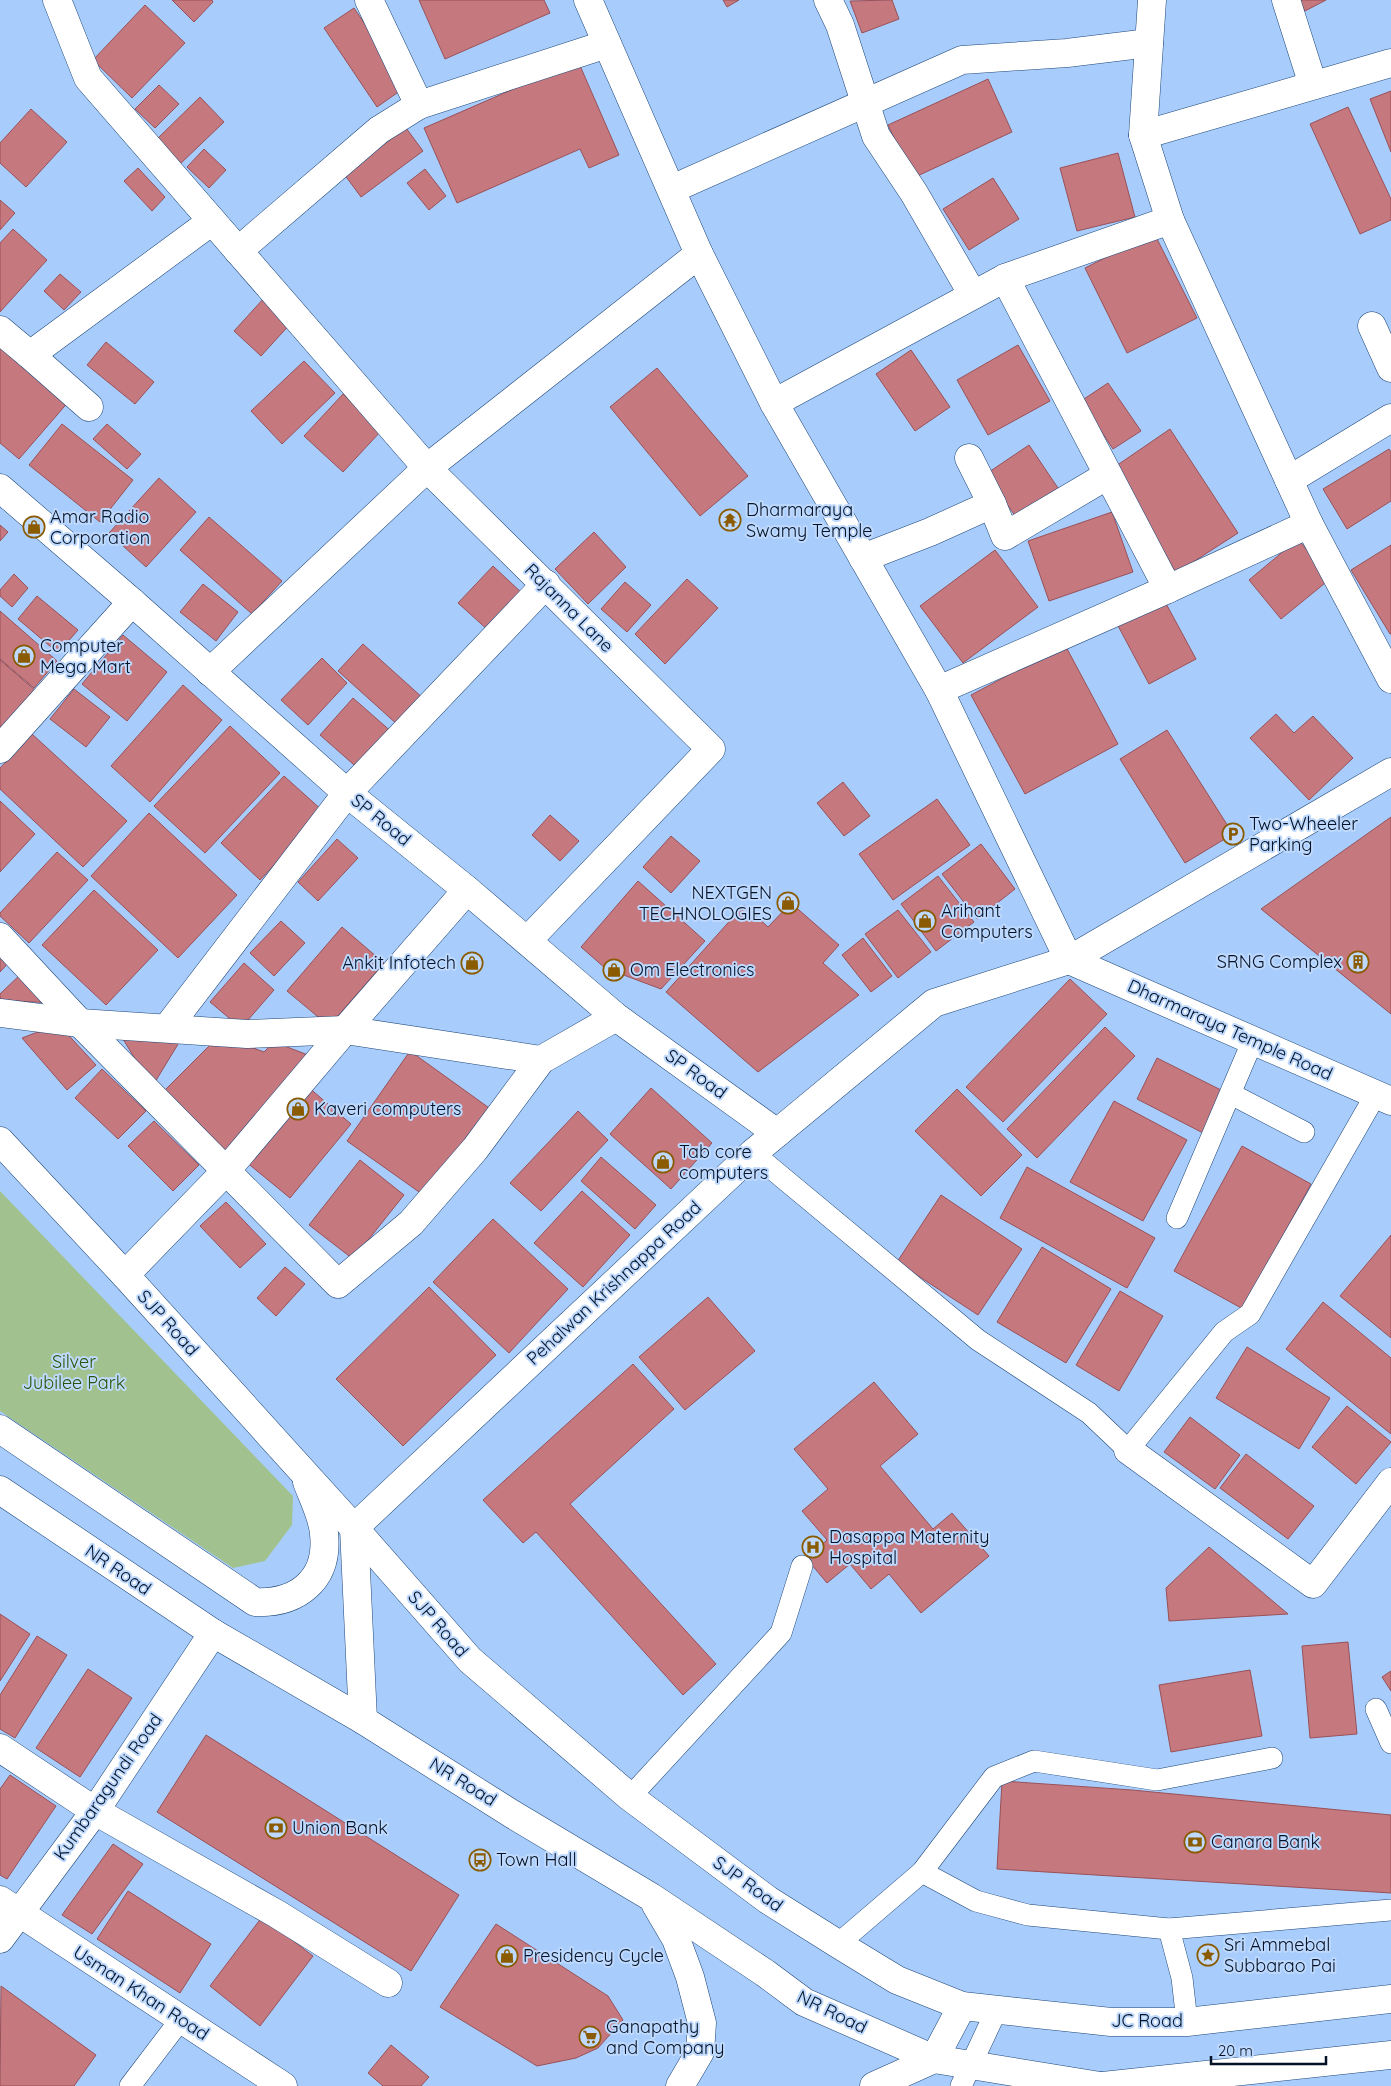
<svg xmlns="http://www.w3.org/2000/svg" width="1391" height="2086" font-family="Quicksand,sans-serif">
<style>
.green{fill:#a1c28f}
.building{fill:#c5787e;stroke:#995158}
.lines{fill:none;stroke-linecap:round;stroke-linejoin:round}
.lane-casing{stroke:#1d4678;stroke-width:22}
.street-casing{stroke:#1d4678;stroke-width:29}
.secondary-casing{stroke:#1d4678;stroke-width:29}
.primary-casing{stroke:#1d4678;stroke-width:29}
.lane{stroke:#fff;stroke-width:21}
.street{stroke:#fff;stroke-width:28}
.secondary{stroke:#fff;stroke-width:28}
.primary{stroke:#fff;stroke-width:28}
.labels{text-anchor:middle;stroke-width:4;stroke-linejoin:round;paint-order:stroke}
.poi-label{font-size:18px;fill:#031227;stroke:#bed9fd;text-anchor:start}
.street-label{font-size:18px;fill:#031227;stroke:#bed9fd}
.park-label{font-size:18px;fill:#2b5506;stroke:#bed9fd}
</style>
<rect width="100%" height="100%" fill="#a8cdfc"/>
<path class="green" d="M0,1191L293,1496L292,1525L265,1561L233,1568L0,1411Z"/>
<g class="building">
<path d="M172,0H212L213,2L194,22Z"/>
<path d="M419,0H544L550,13L445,59Z"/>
<path d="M723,0H739L727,7Z"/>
<path d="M892,0L899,19L862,33L850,1Z"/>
<path d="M1299,0H1326L1305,11Z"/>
<path d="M145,5L185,43L132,98L93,60Z"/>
<path d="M354,8L407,86L377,107L324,28Z"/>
<path d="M578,61L619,155L589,168L580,149L457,203L424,128Z"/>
<path d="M988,79L1012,132L913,178L888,125Z"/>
<path d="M159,85L179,104L155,128L135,109Z"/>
<path d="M1391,91V152L1370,99Z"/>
<path d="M200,97L224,122L178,166L155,141Z"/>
<path d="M1348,107L1391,199V220L1360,234L1310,124Z"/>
<path d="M31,109L67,142L26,187L0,163V143Z"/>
<path d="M406,128L423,151L361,197L344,174Z"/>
<path d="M204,149L226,170L209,188L187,167Z"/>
<path d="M1118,153L1135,217L1077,231L1060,168Z"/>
<path d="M138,168L165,197L152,211L124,181Z"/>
<path d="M425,169L446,196L429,210L407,183Z"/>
<path d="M993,178L1019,219L969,250L943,209Z"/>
<path d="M0,200L15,213L0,230Z"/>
<path d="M13,229L47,260L0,312V243Z"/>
<path d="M1154,233L1197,318L1127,353L1085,268Z"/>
<path d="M60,274L81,292L64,310L44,291Z"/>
<path d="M265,297L292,322L261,356L234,331Z"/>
<path d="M0,339L70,400L19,459L0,443Z"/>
<path d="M106,342L154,382L135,404L87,365Z"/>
<path d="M1018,345L1050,401L988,435L957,380Z"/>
<path d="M911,350L950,407L915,431L876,374Z"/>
<path d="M304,361L335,393L282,444L251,411Z"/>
<path d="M657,368L748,476L700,516L610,407Z"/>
<path d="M1108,383L1141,431L1113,449L1081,401Z"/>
<path d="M343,394L381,431L343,472L304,436Z"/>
<path d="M62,424L133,480L100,522L29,465Z"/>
<path d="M107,424L141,454L127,469L93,439Z"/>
<path d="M1170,429L1238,533L1176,573L1116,466Z"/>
<path d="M1029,445L1060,491L1018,520L986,474Z"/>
<path d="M1389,449L1391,452V501L1347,529L1323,489Z"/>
<path d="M159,478L196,512L146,567L109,533Z"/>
<path d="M1112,512L1133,572L1049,601L1028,541Z"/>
<path d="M209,517L282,581L252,614L180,550Z"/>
<path d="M0,525L8,532L0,541Z"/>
<path d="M594,532L626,567L588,604L555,569Z"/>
<path d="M1298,539L1330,579L1281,619L1249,580Z"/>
<path d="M1391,545V634H1390L1351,570Z"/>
<path d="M995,550L1038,607L963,663L920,606Z"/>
<path d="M493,566L523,594L489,631L458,603Z"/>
<path d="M14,574L28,588L12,607L0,596V590Z"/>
<path d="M687,579L718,608L665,664L635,634Z"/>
<path d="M625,582L651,605L627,632L601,609Z"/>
<path d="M203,584L238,612L216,641L180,612Z"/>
<path d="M37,596L78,630L58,653L18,619Z"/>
<path d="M1163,598L1196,659L1149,684L1116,622Z"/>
<path d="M0,611L57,661L34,688L0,659Z"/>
<path d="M123,635L167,672L127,721L82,684Z"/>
<path d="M363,644L424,699L399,726L338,671Z"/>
<path d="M1065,645L1118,744L1025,794L971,695Z"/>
<path d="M322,658L347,683L308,725L281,700Z"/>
<path d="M0,660L36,691L0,733Z"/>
<path d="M183,685L222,720L150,802L111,766Z"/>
<path d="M74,689L110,717L86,747L50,719Z"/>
<path d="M353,698L394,734L361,771L320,735Z"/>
<path d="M1276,714L1294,733L1313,716L1353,758L1309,800L1250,738Z"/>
<path d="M230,726L280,773L205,853L154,806Z"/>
<path d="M1167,730L1233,834L1185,863L1120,759Z"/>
<path d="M32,734L127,821L83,867L0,789V768Z"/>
<path d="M284,776L324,812L260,880L221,843Z"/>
<path d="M843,782L870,816L844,836L817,803Z"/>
<path d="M937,799L970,845L893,900L859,854Z"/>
<path d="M0,801L35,834L0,872Z"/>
<path d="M149,813L237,895L178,958L91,876Z"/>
<path d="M550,815L579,841L560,861L532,835Z"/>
<path d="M1391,817V1014L1261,909Z"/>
<path d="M671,836L700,861L671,893L643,867Z"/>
<path d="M337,839L358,858L318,901L298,882Z"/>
<path d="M981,844L1015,889L977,919L942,874Z"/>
<path d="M57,852L88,880L29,943L0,916V913Z"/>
<path d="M938,876L974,922L936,951L901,904Z"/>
<path d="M638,881L705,941L661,989L605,968L581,947Z"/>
<path d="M94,890L158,950L106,1005L42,945Z"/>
<path d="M791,903L839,945L823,963L859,995L758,1072L666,992L744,905L768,927Z"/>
<path d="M898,910L931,952L898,978L865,934Z"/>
<path d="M281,921L305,943L274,976L250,953Z"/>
<path d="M342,927L384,963L329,1026L287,991Z"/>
<path d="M863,938L892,976L871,992L842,955Z"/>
<path d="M0,949L11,960L0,972Z"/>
<path d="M244,963L274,990L241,1028L210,1002Z"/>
<path d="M23,972L53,1003L0,1000V994Z"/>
<path d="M1070,979L1107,1014L1003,1122L966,1087Z"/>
<path d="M51,1027H61L96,1065L67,1090L22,1038Z"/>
<path d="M1105,1027L1135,1056L1037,1158L1007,1129Z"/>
<path d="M120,1034L183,1036L152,1087Z"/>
<path d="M218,1037L237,1042L264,1052L274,1042L308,1055L221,1155L157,1098Z"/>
<path d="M410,1051L492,1110L429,1199L347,1141Z"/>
<path d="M1157,1058L1225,1092L1205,1134L1137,1099Z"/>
<path d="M102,1069L146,1111L118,1139L75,1098Z"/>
<path d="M307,1086L351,1124L290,1198L245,1161Z"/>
<path d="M651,1088L712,1143L671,1189L610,1134Z"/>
<path d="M957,1089L1022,1155L981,1196L915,1131Z"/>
<path d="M1114,1101L1187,1140L1143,1221L1070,1182Z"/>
<path d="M578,1111L608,1140L541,1211L510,1183Z"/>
<path d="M154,1121L199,1165L173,1191L128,1146Z"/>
<path d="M1242,1146L1311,1184L1243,1309L1174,1271Z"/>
<path d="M601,1157L656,1205L635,1229L581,1181Z"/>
<path d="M360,1160L404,1195L353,1259L309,1225Z"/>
<path d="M1027,1167L1155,1238L1127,1288L1000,1218Z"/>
<path d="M582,1191L630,1235L583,1287L534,1243Z"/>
<path d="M941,1195L1022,1249L978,1315L897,1262Z"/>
<path d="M226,1202L266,1244L240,1268L200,1226Z"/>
<path d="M493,1219L568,1289L509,1353L433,1282Z"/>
<path d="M1391,1235V1338L1340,1296Z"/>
<path d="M1042,1247L1111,1289L1066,1363L997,1322Z"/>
<path d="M285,1267L305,1284L276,1316L257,1298Z"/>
<path d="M429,1287L496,1355L403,1446L336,1379Z"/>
<path d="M1120,1291L1163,1316L1119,1391L1076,1365Z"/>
<path d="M708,1297L755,1351L685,1410L639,1357Z"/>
<path d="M1323,1302L1391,1358V1434L1286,1349Z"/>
<path d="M1247,1347L1330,1398L1299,1449L1216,1398Z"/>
<path d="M633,1364L674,1409L570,1504L716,1664L683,1695L536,1532L523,1543L483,1500Z"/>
<path d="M874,1382L918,1434L880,1466L933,1529L952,1513L989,1556L921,1613L889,1574L871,1589L850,1564L827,1583L806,1558L827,1540L802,1511L828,1489L794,1449Z"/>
<path d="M1347,1406L1391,1442L1356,1484L1312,1447Z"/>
<path d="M1190,1417L1240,1455L1215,1489L1164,1452Z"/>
<path d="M1246,1454L1314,1506L1288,1539L1220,1488Z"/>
<path d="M1209,1547L1288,1614L1169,1621L1166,1588Z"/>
<path d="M0,1614L30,1634L0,1681Z"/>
<path d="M37,1636L67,1655L15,1738L0,1729V1695Z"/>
<path d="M1348,1642L1357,1734L1310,1738L1302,1646Z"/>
<path d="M88,1669L132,1698L80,1777L36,1748Z"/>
<path d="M1250,1670L1262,1736L1171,1752L1159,1685Z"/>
<path d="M1391,1671V1691L1382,1677Z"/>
<path d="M206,1735L459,1895L411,1971L157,1812Z"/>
<path d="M10,1775L56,1806L7,1879L0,1875V1789Z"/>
<path d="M1002,1781L1132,1790L1391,1815V1893L997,1869Z"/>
<path d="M113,1844L143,1864L92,1934L62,1915Z"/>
<path d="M128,1891L211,1944L180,1993L97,1939Z"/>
<path d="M262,1917L313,1956L260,2026L210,1986Z"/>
<path d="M496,1924L608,1996L623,2020L598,2048L576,2058L537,2066L440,2007Z"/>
<path d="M1,1986L96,2055L74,2086H0Z"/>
<path d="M391,2045L429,2077L421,2086H383L368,2073Z"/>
</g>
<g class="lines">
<g class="lane-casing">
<g id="lane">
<path d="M1231,1094L1304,1132"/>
<path d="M753,1153L978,1340L1089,1413L1128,1450L1224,1332L1250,1314L1376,1094"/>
<path d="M1177,1218L1253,1040"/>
<path d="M1376,1709L1391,1743"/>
<path d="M630,1797L781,1633L802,1566"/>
<path d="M922,1872L994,1777L1034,1761L1157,1780L1272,1758"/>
<path d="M1169,1929L1182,1978L1187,2022"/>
<path d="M838,1944L922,1872L976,1901L1028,1915L1169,1929L1391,1910"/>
<path d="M130,2086L181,2019"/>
<path d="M961,2086L997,2009"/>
</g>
</g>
<g class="street-casing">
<g id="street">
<path d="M57,0L88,78L427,468L711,749L527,941"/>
<path d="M369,0L419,105"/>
<path d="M828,0L840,25L876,136L914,193L973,295"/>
<path d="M1152,0L1143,135L1170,220L1309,524L1391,679"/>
<path d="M1286,0L1313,85"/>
<path d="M1143,135L1391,63"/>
<path d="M672,189L962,60L1067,53L1149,43"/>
<path d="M238,251L379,130L419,105L607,44"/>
<path d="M1005,278L1168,589"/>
<path d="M1372,326L1391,368"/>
<path d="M0,330L30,355L212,221"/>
<path d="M30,355L89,407"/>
<path d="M774,403L1005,278L1170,220"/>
<path d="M969,458L992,504L1005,536L1108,475"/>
<path d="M1289,480L1391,418"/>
<path d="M0,488L132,602L347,793L467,890L616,1017L777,1133"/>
<path d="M863,558L930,532L992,504"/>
<path d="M210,672L427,468L699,254"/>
<path d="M939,690L1168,589L1309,524"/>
<path d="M0,749L132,602"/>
<path d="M0,937L80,1023L338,1284L411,1223L475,1149L541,1060L616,1017"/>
<path d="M1069,960L1391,772"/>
<path d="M0,1013L80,1023L247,1034L345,1030L541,1060"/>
<path d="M167,1028L347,793L546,584"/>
<path d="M125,1275L225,1172L345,1030L467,890"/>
<path d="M1128,1450L1313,1584L1391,1482"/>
<path d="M0,1748L95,1811L277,1914L388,1983"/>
<path d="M0,1900L283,2086"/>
</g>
</g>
<g class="secondary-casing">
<g id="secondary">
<path d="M588,0L699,254L774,403L939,690L1069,960"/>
<path d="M1069,960L1391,1101"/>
<path d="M354,1528L753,1153L934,1003L1069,960"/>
<path d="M0,1939L95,1811L213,1633"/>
</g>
</g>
<g class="primary-casing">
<g id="primary">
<path d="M0,1141L125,1275L354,1528L470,1660L630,1797L768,1900L838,1944L897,1980L962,2006L1111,2022H1187L1391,1999"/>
<path d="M0,1429L255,1602C297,1604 329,1580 324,1534C323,1517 313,1498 307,1482"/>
<path d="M0,1490L213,1633L363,1720L512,1814L651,1897L765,1973L804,2002L934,2059L1100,2086"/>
<path d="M354,1528L363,1720"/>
<path d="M656,1905L676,1939L690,1977L702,2023L700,2052L680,2086"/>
<path d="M874,2086L934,2059L962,2006"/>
<path d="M1103,2086L1391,2055"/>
</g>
</g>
<use href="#lane" class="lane"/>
<use href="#street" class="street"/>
<use href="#secondary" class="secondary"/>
<use href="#primary" class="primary"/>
</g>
<defs>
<g id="temple-ring" transform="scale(1.125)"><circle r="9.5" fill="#bed9fd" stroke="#8a5b00" stroke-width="1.5"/><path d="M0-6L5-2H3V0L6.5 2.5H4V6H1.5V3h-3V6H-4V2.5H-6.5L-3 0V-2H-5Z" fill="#8a5b00"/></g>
<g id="shop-ring" transform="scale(1.125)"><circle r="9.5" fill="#bed9fd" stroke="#8a5b00" stroke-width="1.5"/><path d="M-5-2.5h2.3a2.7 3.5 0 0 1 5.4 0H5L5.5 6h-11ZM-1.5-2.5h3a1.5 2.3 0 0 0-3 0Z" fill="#8a5b00"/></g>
<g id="parking-ring" transform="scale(1.125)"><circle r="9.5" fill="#bed9fd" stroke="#8a5b00" stroke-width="1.5"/><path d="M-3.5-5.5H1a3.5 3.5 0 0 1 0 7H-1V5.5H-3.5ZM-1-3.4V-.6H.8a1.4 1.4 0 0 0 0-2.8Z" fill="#8a5b00"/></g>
<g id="building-ring" transform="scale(1.125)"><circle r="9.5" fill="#bed9fd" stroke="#8a5b00" stroke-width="1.5"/><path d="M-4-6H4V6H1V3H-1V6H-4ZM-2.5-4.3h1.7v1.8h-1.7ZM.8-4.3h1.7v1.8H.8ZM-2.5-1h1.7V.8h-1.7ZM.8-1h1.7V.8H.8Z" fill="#8a5b00"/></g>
<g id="hospital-ring" transform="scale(1.125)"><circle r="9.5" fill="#bed9fd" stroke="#8a5b00" stroke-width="1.5"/><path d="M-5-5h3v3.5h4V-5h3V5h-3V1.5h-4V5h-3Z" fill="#8a5b00"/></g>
<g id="bank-ring" transform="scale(1.125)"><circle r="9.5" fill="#bed9fd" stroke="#8a5b00" stroke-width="1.5"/><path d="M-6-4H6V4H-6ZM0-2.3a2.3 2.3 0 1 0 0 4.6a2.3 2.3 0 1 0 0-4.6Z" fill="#8a5b00"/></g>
<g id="bus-ring" transform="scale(1.125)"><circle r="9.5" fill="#bed9fd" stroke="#8a5b00" stroke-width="1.5"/><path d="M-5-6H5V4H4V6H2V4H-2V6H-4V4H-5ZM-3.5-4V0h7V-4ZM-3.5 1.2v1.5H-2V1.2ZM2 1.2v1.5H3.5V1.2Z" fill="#8a5b00"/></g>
<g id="sight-ring" transform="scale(1.125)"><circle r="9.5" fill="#bed9fd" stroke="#8a5b00" stroke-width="1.5"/><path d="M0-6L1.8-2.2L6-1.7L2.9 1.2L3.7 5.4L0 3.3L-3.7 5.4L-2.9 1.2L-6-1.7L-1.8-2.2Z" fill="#8a5b00"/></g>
<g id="supermarket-ring" transform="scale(1.125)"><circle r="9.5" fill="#bed9fd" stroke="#8a5b00" stroke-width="1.5"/><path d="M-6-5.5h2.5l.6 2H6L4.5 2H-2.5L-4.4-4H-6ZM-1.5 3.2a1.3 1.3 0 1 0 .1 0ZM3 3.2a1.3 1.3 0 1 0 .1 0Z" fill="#8a5b00"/></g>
</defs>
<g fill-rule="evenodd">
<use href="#temple-ring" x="730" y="520"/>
<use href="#shop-ring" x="34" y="527"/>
<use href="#shop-ring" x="24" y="656"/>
<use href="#parking-ring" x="1233" y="834"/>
<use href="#shop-ring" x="788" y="903"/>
<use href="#shop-ring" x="925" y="921"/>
<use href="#building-ring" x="1358" y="962"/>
<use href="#shop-ring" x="472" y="963"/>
<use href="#shop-ring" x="614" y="970"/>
<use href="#shop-ring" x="298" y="1109"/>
<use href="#shop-ring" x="663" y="1162"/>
<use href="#hospital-ring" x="813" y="1547"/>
<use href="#bank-ring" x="276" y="1828"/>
<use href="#bank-ring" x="1195" y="1842"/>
<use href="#bus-ring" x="480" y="1860"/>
<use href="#sight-ring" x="1208" y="1955"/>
<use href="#shop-ring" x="507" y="1956"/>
<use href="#supermarket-ring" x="590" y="2037"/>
</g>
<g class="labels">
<g class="poi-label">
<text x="746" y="516">Dharmaraya<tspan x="746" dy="21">Swamy Temple</tspan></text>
<text x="50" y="523">Amar Radio<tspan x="50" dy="21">Corporation</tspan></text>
<text x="40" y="652">Computer<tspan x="40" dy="21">Mega Mart</tspan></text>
<text x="1249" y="830">Two-Wheeler<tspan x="1249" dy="21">Parking</tspan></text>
<text x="772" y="899" text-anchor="end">NEXTGEN<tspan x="772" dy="21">TECHNOLOGIES</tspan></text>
<text x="941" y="917">Arihant<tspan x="941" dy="21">Computers</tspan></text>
<text x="1342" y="968" text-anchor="end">SRNG Complex</text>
<text x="456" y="969" text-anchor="end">Ankit Infotech</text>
<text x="630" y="976">Om Electronics</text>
<text x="314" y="1115">Kaveri computers</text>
<text x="679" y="1158">Tab core<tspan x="679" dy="21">computers</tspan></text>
<text x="829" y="1543">Dasappa Maternity<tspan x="829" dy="21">Hospital</tspan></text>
<text x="292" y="1834">Union Bank</text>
<text x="1211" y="1848">Canara Bank</text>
<text x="496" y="1866">Town Hall</text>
<text x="1224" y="1951">Sri Ammebal<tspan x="1224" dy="21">Subbarao Pai</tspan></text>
<text x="523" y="1962">Presidency Cycle</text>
<text x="606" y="2033">Ganapathy<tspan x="606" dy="21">and Company</tspan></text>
</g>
<g class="street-label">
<text transform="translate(569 608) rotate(45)" y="6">Rajanna Lane</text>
<text transform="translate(381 820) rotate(39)" y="6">SP Road</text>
<text transform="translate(1230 1030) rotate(24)" y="6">Dharmaraya Temple Road</text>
<text transform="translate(696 1074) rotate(36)" y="6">SP Road</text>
<text transform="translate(614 1283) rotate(-43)" y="6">Pehalwan Krishnappa Road</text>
<text transform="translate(168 1323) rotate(48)" y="6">SJP Road</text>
<text transform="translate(118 1570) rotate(34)" y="6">NR Road</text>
<text transform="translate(438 1624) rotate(49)" y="6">SJP Road</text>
<text transform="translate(463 1782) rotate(32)" y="6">NR Road</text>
<text transform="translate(108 1787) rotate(-55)" y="6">Kumbaragundi Road</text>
<text transform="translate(748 1884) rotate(36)" y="6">SJP Road</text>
<text transform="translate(141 1993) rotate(33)" y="6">Usman Khan Road</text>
<text transform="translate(832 2012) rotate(26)" y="6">NR Road</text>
<text x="1147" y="2027">JC Road</text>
</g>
<g class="park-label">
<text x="74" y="1368">Silver<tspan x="74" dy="21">Jubilee Park</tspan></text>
</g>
</g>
<path d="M1211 2056v8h115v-8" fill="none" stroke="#031227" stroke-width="2.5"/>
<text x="1218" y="2056" font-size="15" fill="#031227" stroke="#bed9fd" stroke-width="4" paint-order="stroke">20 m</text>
</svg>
